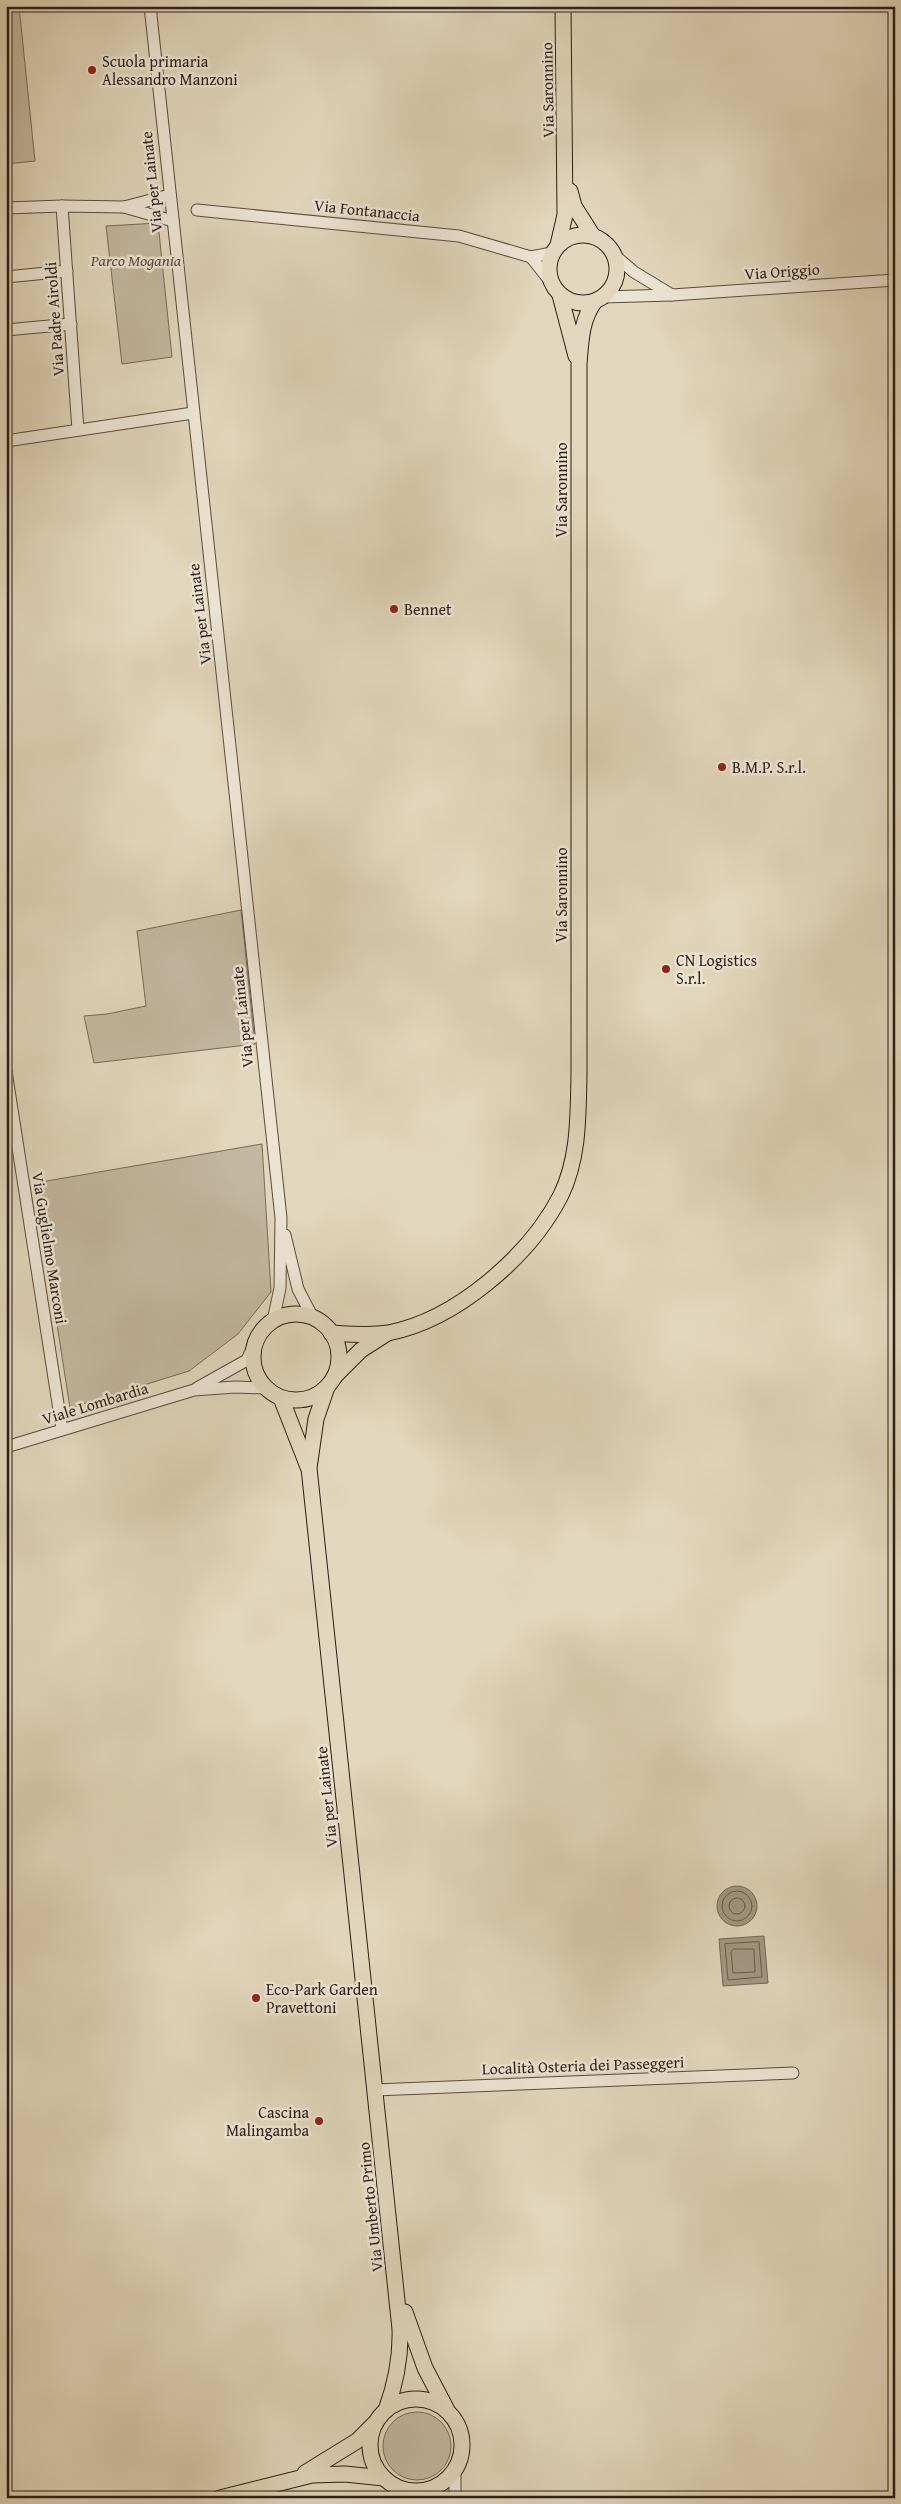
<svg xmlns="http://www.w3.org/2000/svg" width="901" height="2504" font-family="'Gentium Book Plus',serif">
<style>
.green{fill:#c3b7a0;stroke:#766a5a}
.water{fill:#a39783;stroke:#736757}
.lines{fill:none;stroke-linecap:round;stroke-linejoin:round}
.shore{stroke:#665a4c;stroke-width:1}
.minor-casing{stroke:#584c3f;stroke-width:13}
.major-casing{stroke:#2a1e15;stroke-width:17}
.minor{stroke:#ece4d3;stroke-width:11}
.major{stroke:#e2d6bc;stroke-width:15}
.poi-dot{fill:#8f2418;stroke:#ece4d3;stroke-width:2}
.labels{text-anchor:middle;stroke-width:5;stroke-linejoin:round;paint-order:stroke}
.poi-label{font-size:16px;fill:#2a1e15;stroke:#ece4d3;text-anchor:start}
.street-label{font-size:16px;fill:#2a1e15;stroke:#ece4d3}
.park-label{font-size:16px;font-style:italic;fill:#584c3f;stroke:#ece4d3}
</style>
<rect width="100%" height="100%" fill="#e2d6bc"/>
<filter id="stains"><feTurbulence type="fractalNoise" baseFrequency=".004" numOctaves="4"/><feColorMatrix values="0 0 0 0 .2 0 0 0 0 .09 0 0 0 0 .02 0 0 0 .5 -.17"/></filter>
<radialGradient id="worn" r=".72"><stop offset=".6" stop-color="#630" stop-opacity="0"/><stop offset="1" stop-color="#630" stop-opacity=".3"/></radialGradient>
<g class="green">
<path d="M6,6H19L35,161L6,164Z"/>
<path d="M158,223L172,357L122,364L106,226Z"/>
<path d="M241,910L255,1044L94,1063L84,1016L107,1014L146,1006L137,931Z"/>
<path d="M262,1144L271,1292L238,1334L189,1371L70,1408L35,1183Z"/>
<circle cx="417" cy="2446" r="34"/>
</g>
<g class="water">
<circle cx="737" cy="1906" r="20"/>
<path d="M764,1936L768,1983L723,1986L719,1939Z"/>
</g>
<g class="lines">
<g class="shore">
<circle cx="737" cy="1906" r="15"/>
<circle cx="737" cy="1906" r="8"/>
<path d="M759,1942L762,1977L728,1980L725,1944Z"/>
<path d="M734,1949H754L755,1972L733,1973L731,1952Z"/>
</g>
<g class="minor-casing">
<g id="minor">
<path d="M150,6L281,1218L280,1288L273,1321"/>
<path d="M62,206L78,430"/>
<path d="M124,207L170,195"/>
<path d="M6,208L62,206L124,207L173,221"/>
<path d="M197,210L459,236L531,257L552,253"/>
<path d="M613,254L634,272L672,295"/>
<path d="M531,257L550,281"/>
<path d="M6,277L67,271"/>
<path d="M603,297L672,295L895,280"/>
<path d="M6,330L71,324"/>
<path d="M6,441L193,413"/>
<path d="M6,1071L62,1429"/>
<path d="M285,1235L298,1289L313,1318"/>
<path d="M197,1388L247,1360L257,1338"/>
<path d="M6,1447L194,1390L235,1387L266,1388"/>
<path d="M375,2090L793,2073"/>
<path d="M396,2487L402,2498"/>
<path d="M455,2498V2470"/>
</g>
</g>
<g class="major-casing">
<g id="major">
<path d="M570,191L574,206L593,236"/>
<circle cx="583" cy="269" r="34"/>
<path d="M558,245L565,215L563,6"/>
<path d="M560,295L576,356"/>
<circle cx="296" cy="1357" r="43"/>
<path d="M331,1333C349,1334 370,1336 388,1333C456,1320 530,1256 561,1195C579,1158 578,1116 579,1076V364C581,341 581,320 595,301"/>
<path d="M335,1376L361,1350L386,1334"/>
<path d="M327,1387L316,1419L309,1468L400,2329C401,2359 396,2383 386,2410"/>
<path d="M281,1398L308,1467"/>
<path d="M405,2312L425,2368L447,2410"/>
<circle cx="416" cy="2445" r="46"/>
<path d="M305,2473L357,2441L375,2423"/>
<path d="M220,2498L312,2475L345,2474L384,2478"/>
</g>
</g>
<use href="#minor" class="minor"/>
<use href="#major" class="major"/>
</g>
<g class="poi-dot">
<circle cx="92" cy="70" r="5"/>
<circle cx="394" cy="609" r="5"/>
<circle cx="722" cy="767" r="5"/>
<circle cx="666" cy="969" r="5"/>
<circle cx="256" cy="1998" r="5"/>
<circle cx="319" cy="2121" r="5"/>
</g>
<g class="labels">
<g class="poi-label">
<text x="102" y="67">Scuola primaria<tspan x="102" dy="18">Alessandro Manzoni</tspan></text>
<text x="404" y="615">Bennet</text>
<text x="732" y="773">B.M.P. S.r.l.</text>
<text x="676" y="966">CN Logistics<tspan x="676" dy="18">S.r.l.</tspan></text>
<text x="266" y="1995">Eco-Park Garden<tspan x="266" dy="18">Pravettoni</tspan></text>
<text x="309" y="2118" text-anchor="end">Cascina<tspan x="309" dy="18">Malingamba</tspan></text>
</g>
<g class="street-label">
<text transform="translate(547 90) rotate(-91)" y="6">Via Saronnino</text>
<text transform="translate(151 182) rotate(-96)" y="6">Via per Lainate</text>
<text transform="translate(367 210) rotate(6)" y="6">Via Fontanaccia</text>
<text transform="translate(782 271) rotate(-4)" y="6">Via Origgio</text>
<text transform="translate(54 319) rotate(-94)" y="6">Via Padre Airoldi</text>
<text transform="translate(561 490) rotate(-90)" y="6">Via Saronnino</text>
<text transform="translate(199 614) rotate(-97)" y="6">Via per Lainate</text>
<text transform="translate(561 895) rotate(-90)" y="6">Via Saronnino</text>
<text transform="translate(242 1017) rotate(-96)" y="6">Via per Lainate</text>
<text transform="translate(50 1248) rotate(81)" y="6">Via Guglielmo Marconi</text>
<text transform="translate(95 1403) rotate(-17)" y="6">Viale Lombardia</text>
<text transform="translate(326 1797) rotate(-96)" y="6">Via per Lainate</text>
<text transform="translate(583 2065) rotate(-2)" y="6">Località Osteria dei Passeggeri</text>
<text transform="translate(370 2207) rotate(-96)" y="6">Via Umberto Primo</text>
</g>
<g class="park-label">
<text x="136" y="266">Parco Mogania</text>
</g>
</g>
<rect width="901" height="2504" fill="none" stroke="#e2d6bc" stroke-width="25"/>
<rect x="8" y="8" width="886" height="2489" fill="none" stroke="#2a1e15" stroke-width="2.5"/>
<rect x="12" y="12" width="876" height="2479" fill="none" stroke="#2a1e15"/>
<rect width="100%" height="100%" filter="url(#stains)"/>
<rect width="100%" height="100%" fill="url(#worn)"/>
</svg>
